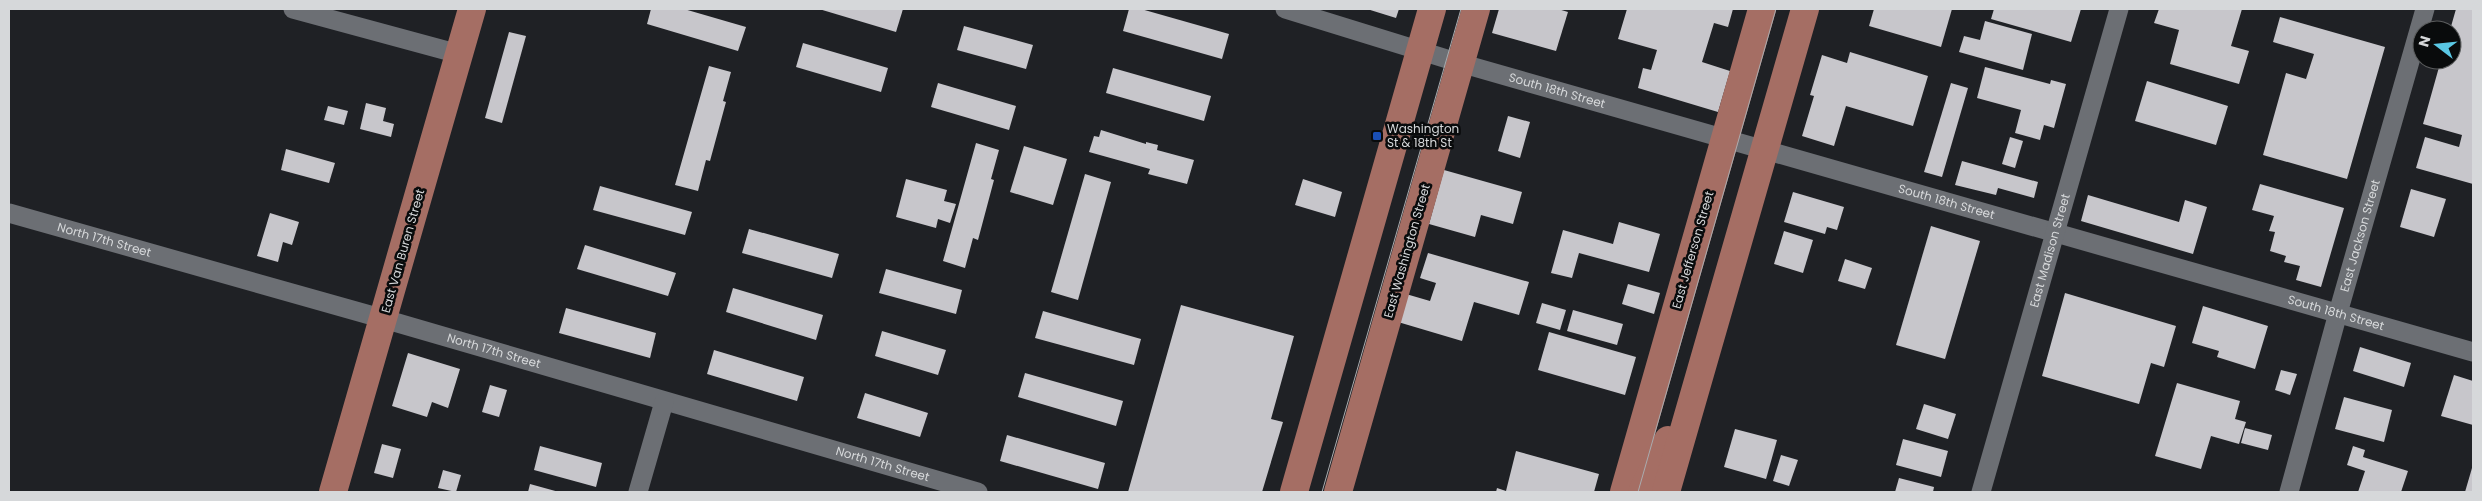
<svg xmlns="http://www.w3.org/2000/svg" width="2482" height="501" font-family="Poppins,sans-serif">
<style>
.building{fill:#c7c6cb}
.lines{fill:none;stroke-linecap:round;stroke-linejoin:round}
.street{stroke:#6c6f74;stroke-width:19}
.primary{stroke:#a56e64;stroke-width:28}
.tram{stroke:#aaacaf;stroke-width:1}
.transit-dot{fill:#1a4fb4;stroke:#090b0c;stroke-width:2}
.labels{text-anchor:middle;stroke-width:5;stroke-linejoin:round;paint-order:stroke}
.street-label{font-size:12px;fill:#d6d8da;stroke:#090b0c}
.poi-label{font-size:12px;fill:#d6d8da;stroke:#090b0c;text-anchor:start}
</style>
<rect width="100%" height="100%" fill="#1f2125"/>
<g class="building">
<path d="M651,9H684L746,27L738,51L647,24Z"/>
<path d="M819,9H903L896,32Z"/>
<path d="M1129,9H1141L1229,34L1222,59L1123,31Z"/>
<path d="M1367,9H1399L1396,18Z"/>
<path d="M1499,9H1558L1568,12L1556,51L1492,33Z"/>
<path d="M1627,9H1733L1728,27L1714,23L1702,62L1730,71L1718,112L1638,88L1643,68L1651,70L1657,50L1618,39Z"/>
<path d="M1874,9H1952L1941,47L1869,26Z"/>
<path d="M1994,9H2081L2071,42L1991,19Z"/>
<path d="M2159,9H2242L2231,46L2249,51L2239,84L2170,64L2179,30L2154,23Z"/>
<path d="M2456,9H2473V184L2416,168L2425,137L2459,147L2462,135L2423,124L2441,60H2452V30H2450Z"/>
<path d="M2280,17L2385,47L2347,179L2263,155L2286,73L2306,79L2314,54L2273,42Z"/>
<path d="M1985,21L2032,34L2023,70L1959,52L1964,36L1980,40Z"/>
<path d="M964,26L1033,45L1026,69L957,50Z"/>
<path d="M509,32L526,36L502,123L485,118Z"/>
<path d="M803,43L888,68L881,92L796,67Z"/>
<path d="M1850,52L1928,76L1913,126L1846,106L1834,146L1802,136L1814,96L1810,95L1822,55L1847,63Z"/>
<path d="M709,66L731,72L723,101L726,102L710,161L706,160L698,191L675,185Z"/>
<path d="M1985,67L2050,84L2051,80L2066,84L2054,128L2044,125L2040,140L2015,133L2021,110L1977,98Z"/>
<path d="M1113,68L1211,96L1204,121L1106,93Z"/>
<path d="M2147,81L2228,106L2216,145L2135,121Z"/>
<path d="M938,83L1016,106L1009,130L931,107Z"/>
<path d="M1951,83L1968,88L1942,177L1924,172Z"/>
<path d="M366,103L386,108L383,121L394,124L391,137L360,129Z"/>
<path d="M328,106L348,111L344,125L324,120Z"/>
<path d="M1508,116L1530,122L1520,158L1498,151Z"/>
<path d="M1101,130L1146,144V142L1158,145L1157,150L1194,160L1187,184L1148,174L1150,169L1089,152L1094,136L1099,137Z"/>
<path d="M2010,137L2023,141L2015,168L2002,164Z"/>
<path d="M976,143L999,150L991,179L994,180L978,240L973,238L965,268L943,261Z"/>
<path d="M1024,146L1067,159L1053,205L1010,192Z"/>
<path d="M286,149L335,163L329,183L281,170Z"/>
<path d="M1962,161L2038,182L2034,198L1998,188L1996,195L1955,185Z"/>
<path d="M1444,170L1522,192L1513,224L1481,215L1475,237L1429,224Z"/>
<path d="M1085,174L1111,182L1078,300L1051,292Z"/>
<path d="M906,179L947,190L944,201L956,204L950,223L938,219L936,228L896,217Z"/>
<path d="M1303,179L1342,192L1335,217L1295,205Z"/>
<path d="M2260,184L2344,208L2321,287L2296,280L2300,266L2284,262L2286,256L2270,251L2275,232L2269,231L2274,216L2252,210Z"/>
<path d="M600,186L692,212L685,235L593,210Z"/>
<path d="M2411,189L2446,199L2434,237L2400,227Z"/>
<path d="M1793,192L1844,207L1837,230L1827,227L1825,234L1784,222Z"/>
<path d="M2088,195L2179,222L2185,200L2207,207L2193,254L2081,221Z"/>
<path d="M270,213L299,222L292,245L283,242L278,262L257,256Z"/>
<path d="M1619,222L1660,234L1649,272L1579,253L1572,278L1551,273L1563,230L1613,244Z"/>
<path d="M1931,226L1980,241L1945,359L1896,345Z"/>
<path d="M749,229L839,254L832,278L742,253Z"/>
<path d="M1784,231L1813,240L1803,273L1774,264Z"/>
<path d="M585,245L676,273L668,296L577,269Z"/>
<path d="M1428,253L1529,282L1519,315L1474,302L1462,341L1398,322L1406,294L1430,301L1436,283L1420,278Z"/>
<path d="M1845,259L1872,268L1865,289L1838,281Z"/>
<path d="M886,269L962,290L956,314L879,293Z"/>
<path d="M1628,284L1660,293L1654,314L1622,304Z"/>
<path d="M733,288L823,315L816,340L726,312Z"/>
<path d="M2065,293L2176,326L2164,367L2151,363L2139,404L2042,376Z"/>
<path d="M1542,303L1566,310L1560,330L1536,323Z"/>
<path d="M1181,305L1294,336L1271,419L1283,422L1262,492H1128Z"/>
<path d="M2203,306L2268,326L2255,369L2217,357L2219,351L2192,343Z"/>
<path d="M566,308L656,333L650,358L559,333Z"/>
<path d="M1573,310L1623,324L1617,345L1567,331Z"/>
<path d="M1043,311L1141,339L1134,365L1035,338Z"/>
<path d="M882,331L946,350L938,375L875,356Z"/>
<path d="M1549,332L1636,357L1625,395L1538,370Z"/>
<path d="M2360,347L2411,363L2404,387L2353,371Z"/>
<path d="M714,350L804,377L797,401L707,374Z"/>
<path d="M408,353L460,369L448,408L432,402L427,417L392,406Z"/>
<path d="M2281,370L2297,374L2290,395L2275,390Z"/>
<path d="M1025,373L1123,401L1116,426L1018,397Z"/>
<path d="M2454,375L2473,381V425L2441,416Z"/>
<path d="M2177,383L2240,401L2235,419L2246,422L2239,444L2211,436L2201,469L2155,456Z"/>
<path d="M490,385L507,390L499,417L482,412Z"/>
<path d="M865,393L928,413L920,437L857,418Z"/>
<path d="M2344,397L2392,410L2384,442L2335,429Z"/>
<path d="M1924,404L1956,414L1948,439L1916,429Z"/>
<path d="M2245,428L2272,435L2268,450L2241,443Z"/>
<path d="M1735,429L1777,440L1766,479L1724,467Z"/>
<path d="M1007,435L1105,463L1098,489L1000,461Z"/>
<path d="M1903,439L1948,451L1941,477L1896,465Z"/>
<path d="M382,444L401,449L393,478L374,473Z"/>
<path d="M540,446L602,463L596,487L534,470Z"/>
<path d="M2353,446L2365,450L2363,457L2408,471L2401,492H2358L2365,471L2347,465Z"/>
<path d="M1516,451L1599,474L1594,492H1496L1497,488L1506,491Z"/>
<path d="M1781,455L1798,460L1789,486L1773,481Z"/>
<path d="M2472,468L2473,492H2465Z"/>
<path d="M443,470L461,475L456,492L438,488Z"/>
<path d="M1899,478L1934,487L1933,492H1895Z"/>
<path d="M530,484L559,492H528Z"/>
</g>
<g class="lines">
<g class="street">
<path d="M293,9L459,54"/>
<path id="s1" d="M1285,9L1460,63L2473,352"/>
<path id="s2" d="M9,213L384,319L978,492"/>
<path d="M638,492L664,402"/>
<path id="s3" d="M1981,492L2119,9"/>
<path id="s4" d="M2289,492L2338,313L2425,9"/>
</g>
<g class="primary">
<path d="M333,492L472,9"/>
<path d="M1294,492L1432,9"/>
<path d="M1338,492L1476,9"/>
<path d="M1624,492L1762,9"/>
<path d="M1642,492L1668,440"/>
<path d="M1666,492L1805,9"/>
</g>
<g class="tram">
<path d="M1322,492L1461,9"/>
<path d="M1638,492L1776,9"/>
</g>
</g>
<rect class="transit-dot" x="1372" y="131" width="10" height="10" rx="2.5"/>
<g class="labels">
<g class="street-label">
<text dy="4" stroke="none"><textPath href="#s1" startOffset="284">South 18th Street</textPath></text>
<text dy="4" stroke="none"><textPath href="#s1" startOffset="689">South 18th Street</textPath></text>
<text dy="4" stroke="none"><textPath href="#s4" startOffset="266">East Jackson Street</textPath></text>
<text dy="4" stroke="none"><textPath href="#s2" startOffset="99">North 17th Street</textPath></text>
<text transform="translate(1693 250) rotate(-74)" y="4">East Jefferson Street</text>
<text dy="4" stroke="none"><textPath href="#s3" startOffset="251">East Madison Street</textPath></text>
<text transform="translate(403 251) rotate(-74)" y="4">East Van Buren Street</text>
<text transform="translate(1407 251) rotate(-74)" y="4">East Washington Street</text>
<text dy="4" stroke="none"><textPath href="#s1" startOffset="1094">South 18th Street</textPath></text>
<text dy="4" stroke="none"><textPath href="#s2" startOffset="504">North 17th Street</textPath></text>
<text dy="4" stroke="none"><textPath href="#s2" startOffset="909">North 17th Street</textPath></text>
</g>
<g class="poi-label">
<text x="1387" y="133">Washington<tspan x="1387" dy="14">St &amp; 18th St</tspan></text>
</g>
</g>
<rect width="2482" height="501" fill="none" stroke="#d6d8da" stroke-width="20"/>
<g transform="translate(2437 45) rotate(286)"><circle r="24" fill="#090b0c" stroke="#5b5d5e"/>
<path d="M0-4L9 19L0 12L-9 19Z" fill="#5ac8e5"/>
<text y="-8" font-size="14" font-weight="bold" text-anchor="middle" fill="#d6d8da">N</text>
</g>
</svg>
